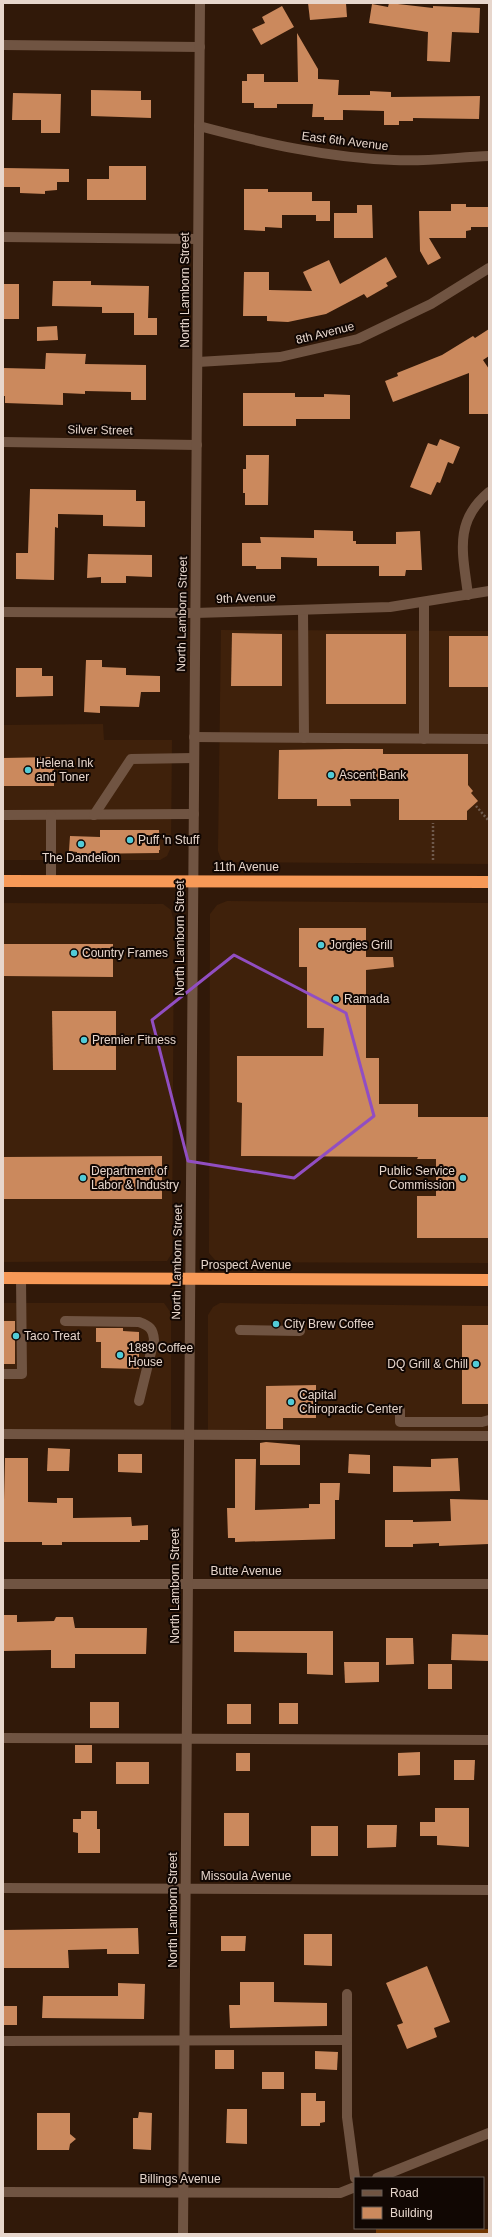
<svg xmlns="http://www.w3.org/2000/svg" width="492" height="2237" font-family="Helvetica,sans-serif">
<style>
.built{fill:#3f210b}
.green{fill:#703601}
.building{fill:#cb895d}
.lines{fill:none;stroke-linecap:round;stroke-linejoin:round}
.path{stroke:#6f5a4c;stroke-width:2.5;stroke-dasharray:2 2;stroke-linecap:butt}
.minor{stroke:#705442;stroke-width:10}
.highway{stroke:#f79957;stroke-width:12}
.marked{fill:none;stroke:#914ec2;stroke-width:3;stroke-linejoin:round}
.poi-dot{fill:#52cbd7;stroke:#110703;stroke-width:1.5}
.labels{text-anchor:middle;stroke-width:4;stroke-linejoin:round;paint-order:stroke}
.street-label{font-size:12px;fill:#e7d6cc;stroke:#110703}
.poi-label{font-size:12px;fill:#e7d6cc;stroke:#110703;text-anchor:start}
</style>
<rect width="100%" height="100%" fill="#311909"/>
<g class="built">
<path d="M221,630L489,631V864L226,862L221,859L218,851Z"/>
<path d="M103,724L104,740H172L171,847L167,856L160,860H3V725Z"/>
<path d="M227,901L489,903V1263L220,1262L215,1260L209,1253L210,914L217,905Z"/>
<path d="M3,903L157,904H163L171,910L174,922L172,1253L167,1261L3,1262Z"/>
<path d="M3,1303H164L171,1313V1435L3,1434Z"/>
<path d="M220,1303L489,1306V1436L208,1435V1315L213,1307Z"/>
</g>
<path class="green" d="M376,2228L489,2229V2234H376Z"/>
<g class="building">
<path d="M308,3H346L347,17L310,20Z"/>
<path d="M389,3L433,8V6L480,8L479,33L452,32L450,62L427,61L428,32L369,23L372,4L388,7Z"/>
<path d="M282,6L294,27L261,45L252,29L265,23L262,17Z"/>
<path d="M297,33L318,69V79L339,80L338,95H370V91L391,92V97L480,96L479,119L413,118V121H399V125H384V111L343,110V120H324V117H312L313,104H277V108H254V103H242V81H247V74H264V82H298Z"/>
<path d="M91,90L141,91V100H151V118L91,116Z"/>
<path d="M13,93L61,94L60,133H41V120H12Z"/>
<path d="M109,166H146V200H87V179H109Z"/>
<path d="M4,168L69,169V182H57V190L45,191V194L20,193V187H4Z"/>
<path d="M244,189H268V192H312V201H330V221H316V215H282V228L265,227V231L244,230Z"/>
<path d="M451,204H466V207H489V227H471V230L466,231V238H429L441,258L428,265L420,251L419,211H451Z"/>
<path d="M357,205H372L373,238H334V213H357Z"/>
<path d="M386,257L397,277L386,283L388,286L367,298L364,294L326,314L288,322L267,321V316H243L244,272H269V290L312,291L303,272L329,260L340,284Z"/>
<path d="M53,281H91V285L149,286L148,318H157V335H134V313H102V307L52,306Z"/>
<rect x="3" y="284" width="16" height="35"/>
<path d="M57,326L58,340L37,341V327Z"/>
<path d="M489,329V356L483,360L489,369V414H469V373L393,402L385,381L398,376L397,373L442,355L473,336L475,338Z"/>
<path d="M46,353L86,354L85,364L146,365V400H131V392L85,391V394L63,393V405L5,403V396H3V368L45,369Z"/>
<path d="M243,393H295V397H324V394L350,395V419H296V426H243Z"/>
<path d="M440,439L460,447L453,464L448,462L440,483L437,482L431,495L410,487L428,443L437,446Z"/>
<path d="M246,455H269L268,505H245V493H243V469H246Z"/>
<path d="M30,489L136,490V501H145V527L103,526V515L58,514V528L55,527L54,580L16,579V553H28Z"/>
<path d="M314,530L353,531V541H356V544H396V532L420,531L422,570H406L405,576H379V566H317V558L281,557V569H256V566H242V543H261L260,537L314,538Z"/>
<path d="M88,554L152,555V577L126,576V583H101V577L87,578Z"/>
<path d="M232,633L282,634V686H231Z"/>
<rect x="326" y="634" width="80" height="70"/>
<rect x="449" y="636" width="40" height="51"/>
<path d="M86,660H102V667L126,668V675L160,676V692H141L139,707L100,706V713L84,712Z"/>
<path d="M16,668H42V676H53V696L16,697Z"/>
<path d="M345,749H383V754H468V785L473,791L471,793L478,801L467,811V820H399V799H350L351,806H317V799H278L279,750Z"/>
<path d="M54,757V786H3V758Z"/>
<path d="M100,830H159L160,850H159V853L77,854V852L69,851L70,836L100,837Z"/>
<path d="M299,928H366V957H393L394,967L366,970V1058H379V1104H418V1117H489V1238H417V1196H436V1159H417L418,1157L241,1156L242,1103L237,1102V1056H323L324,1028H307V967H299Z"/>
<path d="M3,944H113V977L3,976Z"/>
<path d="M52,1011H116V1070H53Z"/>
<path d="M162,1156V1199H4V1157Z"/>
<rect x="3" y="1321" width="12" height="43"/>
<rect x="462" y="1325" width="27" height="79"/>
<path d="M96,1328H123V1331L139,1332V1369L101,1368V1342H96Z"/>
<path d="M316,1385V1418H283V1429H266V1386Z"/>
<path d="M266,1442L300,1445V1465H260V1443Z"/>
<path d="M48,1448L70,1449L69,1471H47Z"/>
<path d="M118,1454H142V1473L118,1472Z"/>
<path d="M349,1454L370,1455V1474L348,1473Z"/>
<path d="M5,1458H28V1502L57,1503V1498H73V1518L131,1517L132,1526L148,1525V1540H140V1542H62V1545H42V1542H3Z"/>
<path d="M458,1458L460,1491L393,1492V1466L431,1467V1459Z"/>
<path d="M235,1459H256L255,1510L309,1508V1504H320V1483H340L339,1500H335V1539L235,1542V1538H228L227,1508H235Z"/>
<path d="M450,1499L489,1500V1544L439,1546V1543L413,1544V1547H385V1520H413V1522L451,1521Z"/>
<path d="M3,1615H17V1622L54,1621L56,1617H73L75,1628H147L146,1654H75V1668H51V1650L3,1651Z"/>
<path d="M234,1631H333V1675L307,1674V1653L234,1652Z"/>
<path d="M452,1634L489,1635V1661L451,1660Z"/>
<path d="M386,1638H413L414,1664L386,1665Z"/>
<path d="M344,1662H379V1682L345,1683Z"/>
<rect x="428" y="1664" width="24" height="25"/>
<rect x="90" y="1702" width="29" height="26"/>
<rect x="279" y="1703" width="19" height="21"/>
<rect x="227" y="1704" width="24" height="20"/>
<rect x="75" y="1745" width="17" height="18"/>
<path d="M420,1752V1775L398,1776V1753Z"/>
<rect x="236" y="1753" width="14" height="18"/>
<path d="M454,1760H475L474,1780H454Z"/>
<rect x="116" y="1762" width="33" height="22"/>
<path d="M435,1808H469V1847L437,1845V1836H420V1822H435Z"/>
<path d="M81,1811H97V1829H100V1853H78V1833L73,1832V1819H81Z"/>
<rect x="224" y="1813" width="25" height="33"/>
<path d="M367,1825H397L396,1847L367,1848Z"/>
<rect x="311" y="1826" width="27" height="30"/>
<path d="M138,1928L139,1954H107V1949L68,1950L69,1968H3V1930Z"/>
<path d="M304,1934H332V1966L304,1965Z"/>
<path d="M221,1936H246L245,1951H221Z"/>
<path d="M427,1966L450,2022L434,2028L437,2037L407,2049L397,2025L403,2023L386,1983Z"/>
<path d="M240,1982H274V2002L327,2003V2026L230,2028L229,2005H240Z"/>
<path d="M118,1983L145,1984L144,2019L42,2018L43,1996H118Z"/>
<rect x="3" y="2006" width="14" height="19"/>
<rect x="215" y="2050" width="19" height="19"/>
<path d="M315,2051L338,2052L337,2070L315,2069Z"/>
<rect x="262" y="2072" width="22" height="17"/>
<path d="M301,2093H316V2101H325V2122L320,2123V2126H301Z"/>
<path d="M227,2109H247V2144L226,2143Z"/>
<path d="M139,2112L152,2113L151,2150L133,2149V2118H138Z"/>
<path d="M37,2113H70V2134L76,2139L70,2144L69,2150H37Z"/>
</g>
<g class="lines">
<g class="path">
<path d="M476,806L489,821"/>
<path d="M433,860V823"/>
</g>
<g class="minor">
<path d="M3,45L200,47"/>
<path d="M199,126C263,143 328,158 394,160C426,162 458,157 489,156"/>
<path d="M3,237L198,239"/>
<path d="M198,362L280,357L358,339L431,304L489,268"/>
<path d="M3,442L197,445"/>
<path d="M468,595C463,554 453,522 489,492"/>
<path d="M303,610L304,738"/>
<path d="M3,612L195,613L390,607L489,591"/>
<path d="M194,737L489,739"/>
<path d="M424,739V602"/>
<path d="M3,815L194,814"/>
<path d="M51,815V881"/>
<path d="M94,815L131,759L194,758"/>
<path d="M65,1321L139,1322C150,1326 153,1329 154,1340L139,1401"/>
<path d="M240,1330L300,1331"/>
<path d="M3,1374H22L21,1278"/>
<path d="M400,1410V1422H482L489,1420"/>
<path d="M3,1434L489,1436"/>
<path d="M3,1584H489"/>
<path d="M3,1738L489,1740"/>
<path d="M3,1888L489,1890"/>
<path d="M347,1994V2117L355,2178"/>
<path d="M3,2041L347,2040"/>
<path d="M377,2178L489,2133"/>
<path d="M3,2192L340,2193L355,2187"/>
<path d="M183,2234L200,3"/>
</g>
<g class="highway">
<path d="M3,881L489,882"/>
<path d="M3,1278L489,1280"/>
</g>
</g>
<path class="marked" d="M234,955L346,1013L374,1116L294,1178L188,1161L152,1020Z"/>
<g class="poi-dot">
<circle cx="28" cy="770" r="4"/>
<circle cx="331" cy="775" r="4"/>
<circle cx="130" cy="840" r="4"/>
<circle cx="81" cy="844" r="4"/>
<circle cx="321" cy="945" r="4"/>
<circle cx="74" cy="953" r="4"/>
<circle cx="336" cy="999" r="4"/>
<circle cx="84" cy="1040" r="4"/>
<circle cx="83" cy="1178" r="4"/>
<circle cx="463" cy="1178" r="4"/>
<circle cx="276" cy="1324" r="4"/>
<circle cx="16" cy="1336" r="4"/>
<circle cx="120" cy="1355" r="4"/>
<circle cx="476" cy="1364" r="4"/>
<circle cx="291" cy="1402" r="4"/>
</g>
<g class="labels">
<g class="street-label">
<text transform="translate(345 141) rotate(7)" y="4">East 6th Avenue</text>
<text transform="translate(185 290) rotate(-90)" y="4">North Lamborn Street</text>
<text transform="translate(325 333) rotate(-14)" y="4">8th Avenue</text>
<text transform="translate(100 430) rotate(1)" y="4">Silver Street</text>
<text transform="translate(246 598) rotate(-2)" y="4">9th Avenue</text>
<text transform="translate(182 614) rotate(-89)" y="4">North Lamborn Street</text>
<text x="246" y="871">11th Avenue</text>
<text transform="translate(180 938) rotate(-90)" y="4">North Lamborn Street</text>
<text transform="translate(177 1262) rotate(-89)" y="4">North Lamborn Street</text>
<text x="246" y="1269">Prospect Avenue</text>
<text x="246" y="1575">Butte Avenue</text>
<text transform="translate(175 1586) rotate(-90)" y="4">North Lamborn Street</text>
<text x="246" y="1880">Missoula Avenue</text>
<text transform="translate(173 1910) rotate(-90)" y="4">North Lamborn Street</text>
<text x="180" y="2183">Billings Avenue</text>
</g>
<g class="poi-label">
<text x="36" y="767">Helena Ink<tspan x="36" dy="14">and Toner</tspan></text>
<text x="339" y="779">Ascent Bank</text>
<text x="138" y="844">Puff 'n Stuff</text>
<text x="81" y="862" text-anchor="middle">The Dandelion</text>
<text x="329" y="949">Jorgies Grill</text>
<text x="82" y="957">Country Frames</text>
<text x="344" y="1003">Ramada</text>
<text x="92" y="1044">Premier Fitness</text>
<text x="91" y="1175">Department of<tspan x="91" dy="14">Labor &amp; Industry</tspan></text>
<text x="455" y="1175" text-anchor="end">Public Service<tspan x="455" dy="14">Commission</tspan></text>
<text x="284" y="1328">City Brew Coffee</text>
<text x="24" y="1340">Taco Treat</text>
<text x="128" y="1352">1889 Coffee<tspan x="128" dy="14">House</tspan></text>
<text x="468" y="1368" text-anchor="end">DQ Grill &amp; Chill</text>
<text x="299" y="1399">Capital<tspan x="299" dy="14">Chiropractic Center</tspan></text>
</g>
</g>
<rect width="492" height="2237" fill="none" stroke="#e7d6cc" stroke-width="8"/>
<rect x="354" y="2177" width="130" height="52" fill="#110703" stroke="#675a53"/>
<rect x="362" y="2190" width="20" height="6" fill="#705442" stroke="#675a53"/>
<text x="390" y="2197" font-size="12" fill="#e7d6cc">Road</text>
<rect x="362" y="2207" width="20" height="12" fill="#cb895d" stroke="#675a53"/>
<text x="390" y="2217" font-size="12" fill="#e7d6cc">Building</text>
</svg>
